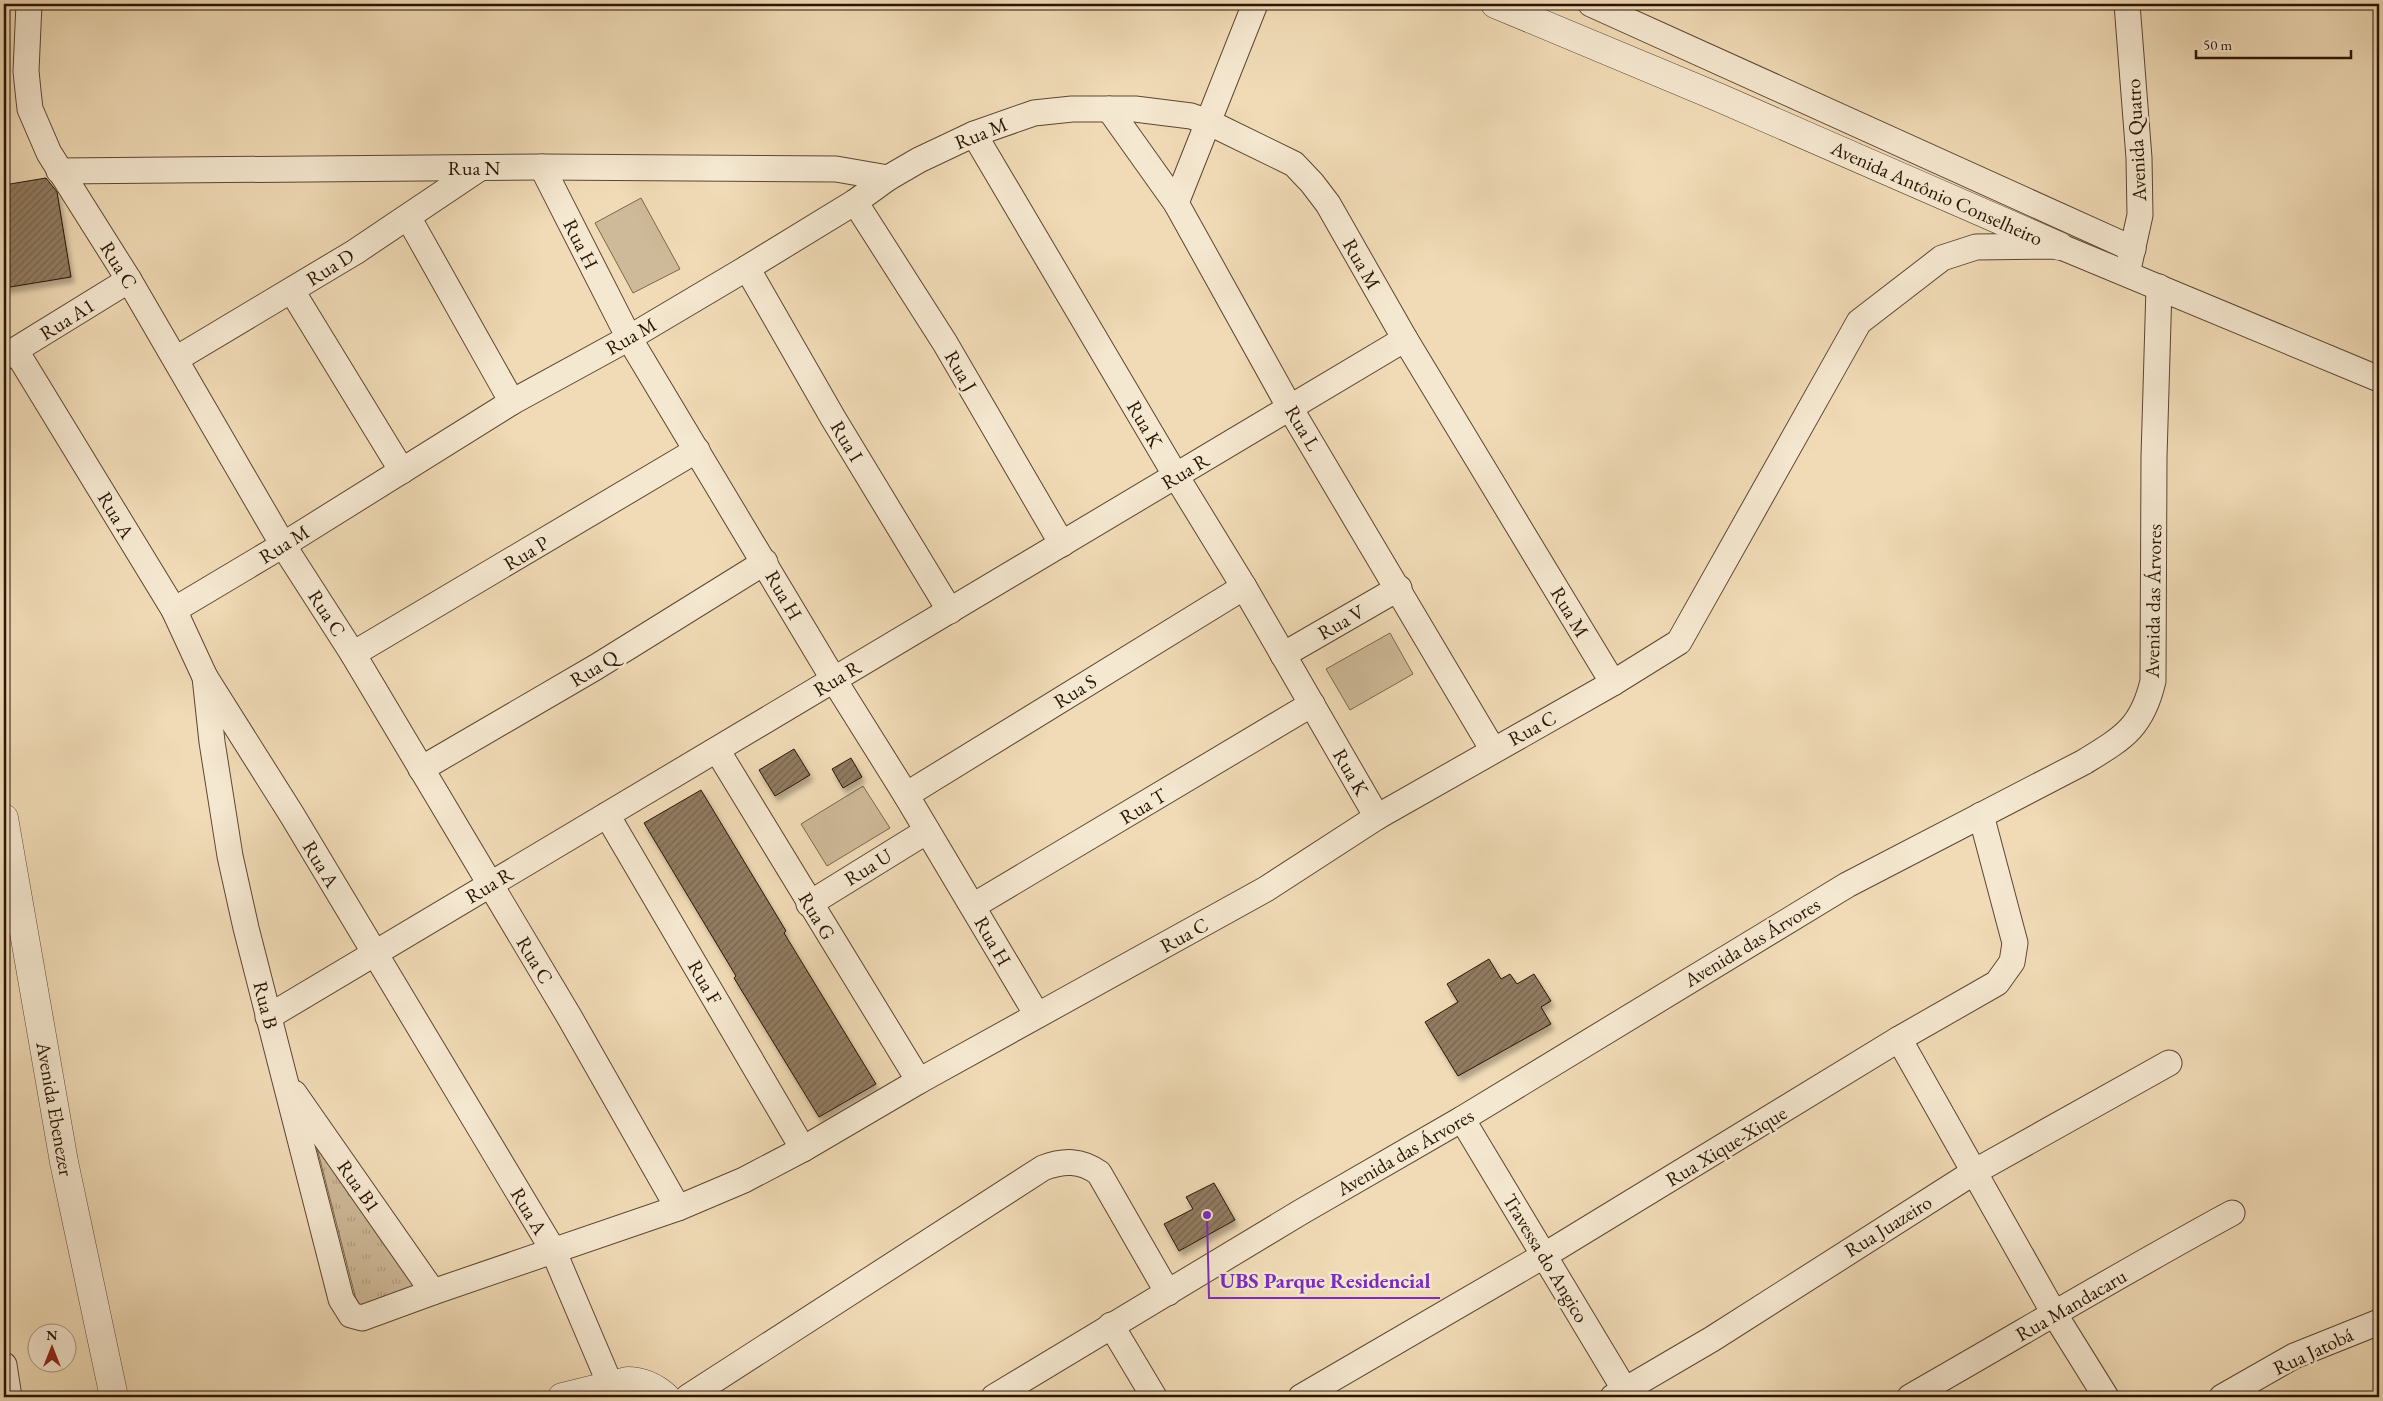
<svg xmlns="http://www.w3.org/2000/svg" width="2383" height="1401" font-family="'EB Garamond',serif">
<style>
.grass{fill:url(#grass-tufts);stroke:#7c674e}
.pitch{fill:#ceb998;stroke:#7c674e}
.building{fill:url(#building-hatch);stroke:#2a1504;filter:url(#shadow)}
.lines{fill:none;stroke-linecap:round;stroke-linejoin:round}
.minor-casing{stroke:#5c4630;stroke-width:27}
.tertiary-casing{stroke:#5c4630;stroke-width:29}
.minor{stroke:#f5e8d0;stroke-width:25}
.tertiary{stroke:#f5e8d0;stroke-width:28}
.labels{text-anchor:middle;stroke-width:5;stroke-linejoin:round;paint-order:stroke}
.street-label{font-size:20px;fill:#2a1504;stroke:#f5e8d0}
.leader{fill:none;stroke:#7b2cbf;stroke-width:2}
.callout-dot{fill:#7b2cbf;stroke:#f5e8d0;stroke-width:2}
.callout-label{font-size:21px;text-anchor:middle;font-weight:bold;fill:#7b2cbf;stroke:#f5e8d0;stroke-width:5;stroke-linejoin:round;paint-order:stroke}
</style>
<defs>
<pattern id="grass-tufts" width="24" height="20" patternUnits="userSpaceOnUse" patternTransform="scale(1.25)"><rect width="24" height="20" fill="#ceb998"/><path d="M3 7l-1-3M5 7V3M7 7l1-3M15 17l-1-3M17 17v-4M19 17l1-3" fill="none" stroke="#b19e81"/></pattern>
<pattern id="building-hatch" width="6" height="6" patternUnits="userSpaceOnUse" patternTransform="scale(1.25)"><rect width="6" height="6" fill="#917c61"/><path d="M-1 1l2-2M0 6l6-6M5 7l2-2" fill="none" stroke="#77644e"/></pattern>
<filter id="shadow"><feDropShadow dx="3" dy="5.5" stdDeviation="2.5" flood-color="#0004"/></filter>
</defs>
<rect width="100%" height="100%" fill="#f0dbb6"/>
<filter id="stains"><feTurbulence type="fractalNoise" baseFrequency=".004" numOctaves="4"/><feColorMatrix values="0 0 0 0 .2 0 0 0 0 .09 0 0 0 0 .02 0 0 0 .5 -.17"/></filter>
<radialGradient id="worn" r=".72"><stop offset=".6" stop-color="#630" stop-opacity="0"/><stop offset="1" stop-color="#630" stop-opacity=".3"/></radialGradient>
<path class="grass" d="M310,1121L418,1288L359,1311Z"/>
<g class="pitch">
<path d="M641,198L680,269L633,293L595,223Z"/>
<path d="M1390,633L1413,674L1350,710L1326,669Z"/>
<path d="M863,786L890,828L827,866L801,824Z"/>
</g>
<g class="building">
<path d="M46,178L57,192L71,277L4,288V185Z"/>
<path d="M794,749L810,775L775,796L759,770Z"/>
<path d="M851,758L862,777L843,788L832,769Z"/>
<path d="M701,790L786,931L784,933L876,1084L819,1117L734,978L736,976L644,823Z"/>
<path d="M1489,959L1501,979L1510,974L1517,984L1534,974L1551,1001L1541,1007L1551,1024L1458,1076L1425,1022L1458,1002L1447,984Z"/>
<path d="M1214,1183L1235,1220L1179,1251L1164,1224L1193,1209L1186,1197Z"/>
</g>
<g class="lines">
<g class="minor-casing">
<g id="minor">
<path d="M29,4L26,71L28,91L30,109L49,153L129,280L283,545L353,654L570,1018L678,1208"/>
<path d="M1591,4L2133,249"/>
<path d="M2127,4L2139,158L2140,215L2129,265"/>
<path d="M1109,109L1176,203L1290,408L1493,750"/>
<path d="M974,134L1176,476L1244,587L1377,817"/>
<path d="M542,167L629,338L834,680L906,795L1037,1015"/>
<path d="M59,171L542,167L836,169L888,178"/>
<path d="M855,202L945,343L1062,544"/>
<path d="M1176,203L1255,4"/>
<path d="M408,217L512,402"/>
<path d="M747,268L833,418L950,611"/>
<path d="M292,291L402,471"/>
<path d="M16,351L174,610L205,677L292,815L553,1250L610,1384"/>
<path d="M4,357L129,280"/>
<path d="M176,359L355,252L480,168"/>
<path d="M174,610L283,545L512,402L629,338L747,268L855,202L888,178L919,160L974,134L1034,113L1072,109H1135L1191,116L1208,122L1294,164L1312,183L1328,204L1405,339L1613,683"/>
<path d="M353,654L697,450"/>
<path d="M1283,655L1399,588"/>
<path d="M205,677L212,742L230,856L246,928L341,1299L351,1315L362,1318L433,1292L678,1208L744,1180L803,1149L919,1081L1266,889L1377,817L1613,683L1679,642L1859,322L1942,258L1976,247L2059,246L2379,379"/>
<path d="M717,750L919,1081"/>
<path d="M421,769L596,667L765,562"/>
<path d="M906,795L1244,587"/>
<path d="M607,815L803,1149"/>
<path d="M809,904L927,831"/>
<path d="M973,906L1312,704"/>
<path d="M268,1017L1405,339"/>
<path d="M1899,1039L2055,1315L2106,1397"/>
<path d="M294,1093L433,1292"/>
<path d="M1462,1119L1629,1397"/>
<path d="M1111,1325L1154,1397"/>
<path d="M4,1365L9,1397"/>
<path d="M688,1397L1043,1168C1064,1160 1081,1160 1099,1173L1168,1293"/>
<path d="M994,1397L1301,1212L1462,1119L1847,885L2084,762C2123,738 2142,728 2153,681L2154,457L2159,287"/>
<path d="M1301,1397L1545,1255L1899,1039L1997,983L2012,962L2015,943L1981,815"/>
<path d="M1613,1397L1712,1339L1974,1172L2169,1063"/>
<path d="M1910,1397C2017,1336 2123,1272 2232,1213"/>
<path d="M2222,1397L2294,1356L2379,1322"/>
</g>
</g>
<g class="tertiary-casing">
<g id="tertiary">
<path d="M1495,4L1720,98L2059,246"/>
<path d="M4,818L64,1162L114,1397"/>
<path d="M562,1397L627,1381C642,1381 655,1387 666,1397"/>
</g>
</g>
<use href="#minor" class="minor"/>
<use href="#tertiary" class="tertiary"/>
</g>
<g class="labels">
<g class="street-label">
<text transform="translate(981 133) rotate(-22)" y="7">Rua M</text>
<text transform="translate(2136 140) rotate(-93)" y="7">Avenida Quatro</text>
<text x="474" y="175">Rua N</text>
<text transform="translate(1937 193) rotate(24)" y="7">Avenida Antônio Conselheiro</text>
<text transform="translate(581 244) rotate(63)" y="7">Rua H</text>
<text transform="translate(1362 264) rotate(60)" y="7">Rua M</text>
<text transform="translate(119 265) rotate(58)" y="7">Rua C</text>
<text transform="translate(330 267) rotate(-32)" y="7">Rua D</text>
<text transform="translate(67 319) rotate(-32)" y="7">Rua A1</text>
<text transform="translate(631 336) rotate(-30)" y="7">Rua M</text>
<text transform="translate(961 371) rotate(60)" y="7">Rua J</text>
<text transform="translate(1145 424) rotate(60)" y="7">Rua K</text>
<text transform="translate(1303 428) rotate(59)" y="7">Rua L</text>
<text transform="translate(847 441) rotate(59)" y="7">Rua I</text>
<text transform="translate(1185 471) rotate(-31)" y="7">Rua R</text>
<text transform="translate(116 515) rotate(59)" y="7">Rua A</text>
<text transform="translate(284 544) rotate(-32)" y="7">Rua M</text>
<text transform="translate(526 553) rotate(-31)" y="7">Rua P</text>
<text transform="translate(784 595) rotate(60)" y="7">Rua H</text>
<text transform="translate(2153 601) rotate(-89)" y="7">Avenida das Árvores</text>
<text transform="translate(1570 612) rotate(59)" y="7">Rua M</text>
<text transform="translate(327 613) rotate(57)" y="7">Rua C</text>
<text transform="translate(1341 622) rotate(-30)" y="7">Rua V</text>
<text transform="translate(594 668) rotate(-31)" y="7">Rua Q</text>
<text transform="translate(837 678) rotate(-31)" y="7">Rua R</text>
<text transform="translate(1075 691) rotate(-32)" y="7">Rua S</text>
<text transform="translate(1532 728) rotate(-29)" y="7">Rua C</text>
<text transform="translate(1351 772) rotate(60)" y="7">Rua K</text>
<text transform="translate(1143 806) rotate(-31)" y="7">Rua T</text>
<text transform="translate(321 864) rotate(59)" y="7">Rua A</text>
<text transform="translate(868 867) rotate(-32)" y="7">Rua U</text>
<text transform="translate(489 885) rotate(-31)" y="7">Rua R</text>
<text transform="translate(817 916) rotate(59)" y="7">Rua G</text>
<text transform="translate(1184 935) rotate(-29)" y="7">Rua C</text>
<text transform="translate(993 941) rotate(60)" y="7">Rua H</text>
<text transform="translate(1752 942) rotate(-31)" y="7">Avenida das Árvores</text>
<text transform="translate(535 960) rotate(59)" y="7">Rua C</text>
<text transform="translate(705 982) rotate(60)" y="7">Rua F</text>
<text transform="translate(266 1005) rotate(76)" y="7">Rua B</text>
<text transform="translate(55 1109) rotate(80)" y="7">Avenida Ebenezer</text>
<text transform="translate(1726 1146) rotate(-31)" y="7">Rua Xique-Xique</text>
<text transform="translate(1405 1152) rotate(-30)" y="7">Avenida das Árvores</text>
<text transform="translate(359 1186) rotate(55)" y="7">Rua B1</text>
<text transform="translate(529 1211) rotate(59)" y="7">Rua A</text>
<text transform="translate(1888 1226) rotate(-32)" y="7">Rua Juazeiro</text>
<text transform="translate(1546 1258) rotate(59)" y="7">Travessa do Angico</text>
<text transform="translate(2071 1305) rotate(-30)" y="7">Rua Mandacaru</text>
<text transform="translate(2313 1351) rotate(-25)" y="7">Rua Jatobá</text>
</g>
</g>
<path class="leader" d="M1207 1215L1209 1298H1440"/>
<circle class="callout-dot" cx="1207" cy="1215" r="5"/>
<g class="callout-label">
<text x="1325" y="1288">UBS Parque Residencial</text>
</g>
<rect width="2383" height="1401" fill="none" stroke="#f0dbb6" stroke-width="20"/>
<rect x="5" y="5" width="2373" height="1391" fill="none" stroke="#2a1504" stroke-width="2.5"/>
<rect x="10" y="10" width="2363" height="1381" fill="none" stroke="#2a1504"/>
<g transform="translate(52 1348)"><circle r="24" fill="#f5e8d0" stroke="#a4947e"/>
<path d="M0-4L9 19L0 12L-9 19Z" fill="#8f2418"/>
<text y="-8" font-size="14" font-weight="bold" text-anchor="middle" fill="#2a1504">N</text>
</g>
<path d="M2196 50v8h155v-8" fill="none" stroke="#2a1504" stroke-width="2.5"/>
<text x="2203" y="50" font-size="15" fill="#2a1504" stroke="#f5e8d0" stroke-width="4" paint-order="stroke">50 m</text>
<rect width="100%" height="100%" filter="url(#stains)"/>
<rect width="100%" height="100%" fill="url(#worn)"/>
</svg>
